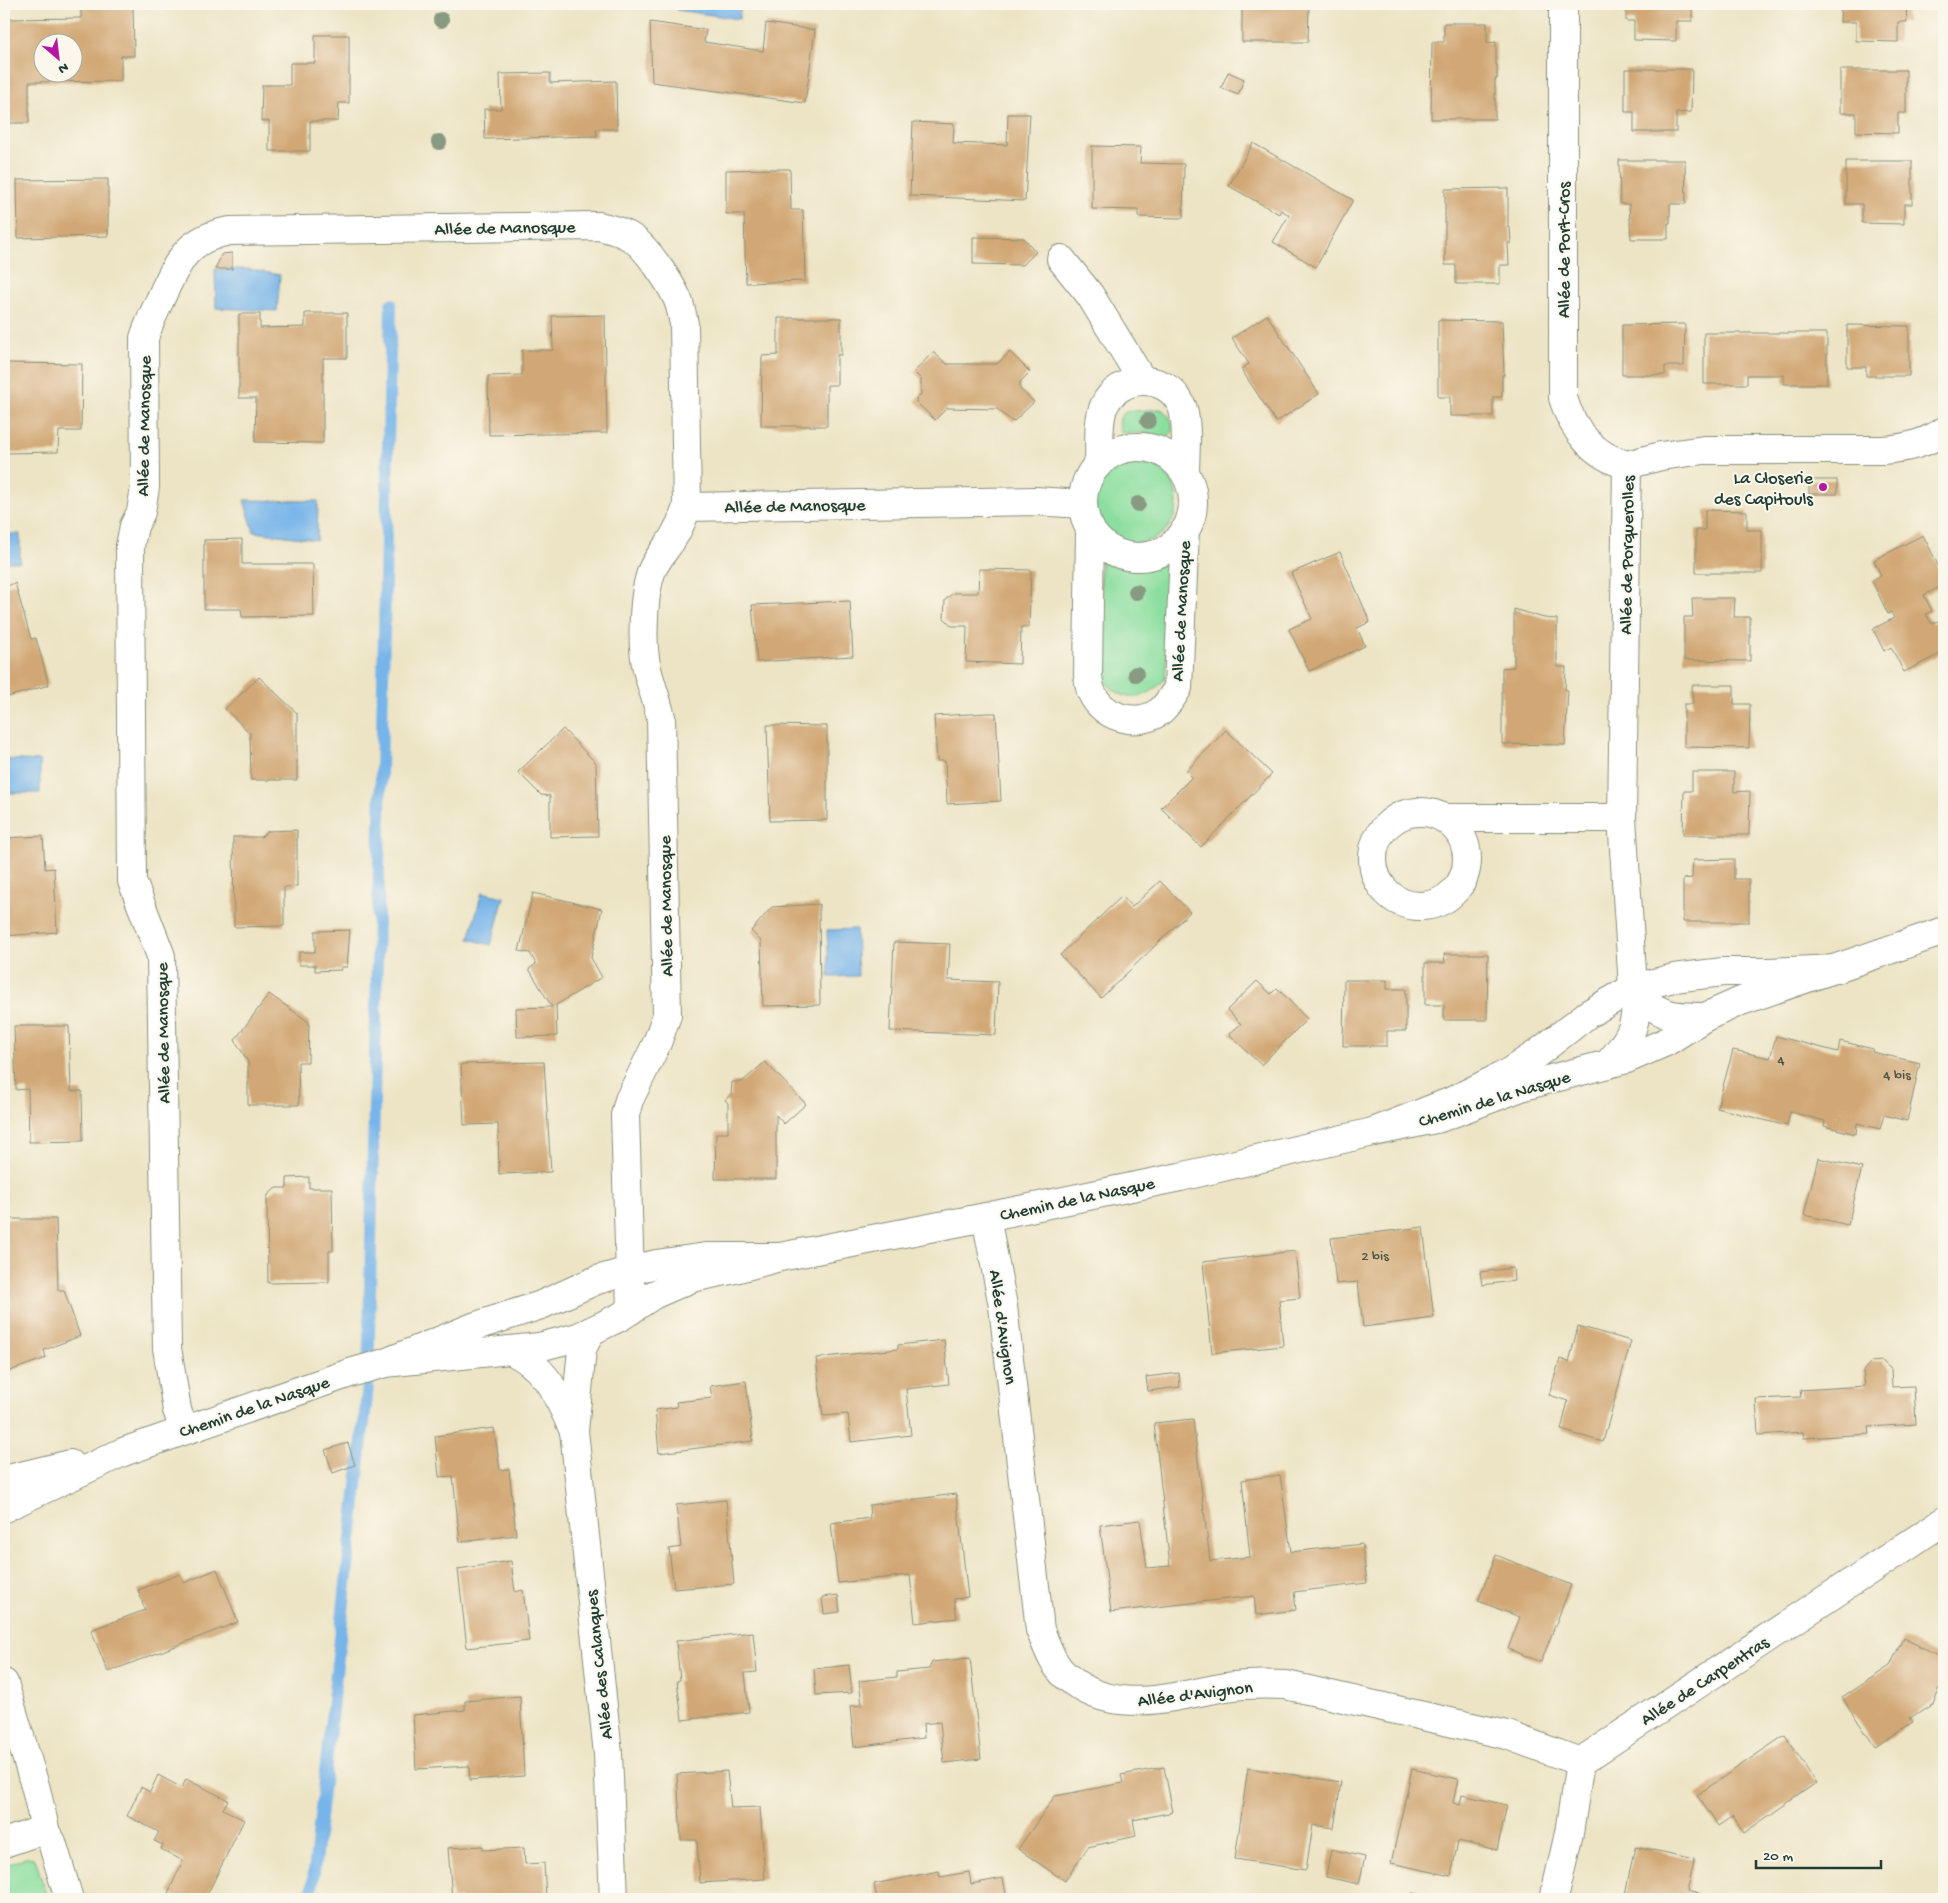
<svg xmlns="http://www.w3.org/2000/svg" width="1948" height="1903" font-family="'Gochi Hand',sans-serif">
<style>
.green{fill:#8bde9f;stroke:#558e6a}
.water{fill:#76b4e9;stroke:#4a788e}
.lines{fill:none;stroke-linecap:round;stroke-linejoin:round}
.stream{stroke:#76b4e9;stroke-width:12}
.building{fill:#d1a774;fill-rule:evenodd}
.minor-casing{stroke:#86907c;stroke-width:30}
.minor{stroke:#fff;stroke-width:28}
.tree{fill:#889a81}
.poi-dot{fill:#b5179e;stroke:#fbf7ec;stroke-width:2}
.labels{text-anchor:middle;stroke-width:4;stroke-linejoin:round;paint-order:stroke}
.number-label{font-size:15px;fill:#4c5844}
.street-label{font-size:18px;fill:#1f3d34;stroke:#fbf7ec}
.poi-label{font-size:18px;fill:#1f3d34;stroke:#fbf7ec;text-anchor:end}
</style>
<rect width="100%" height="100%" fill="#fbf7ec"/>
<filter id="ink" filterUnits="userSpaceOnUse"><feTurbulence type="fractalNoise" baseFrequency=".02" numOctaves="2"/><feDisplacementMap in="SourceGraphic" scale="10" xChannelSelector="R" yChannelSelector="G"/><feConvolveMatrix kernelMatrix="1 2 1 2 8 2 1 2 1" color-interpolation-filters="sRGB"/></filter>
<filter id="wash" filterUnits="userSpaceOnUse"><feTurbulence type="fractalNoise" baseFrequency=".0096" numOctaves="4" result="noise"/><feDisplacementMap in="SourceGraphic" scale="20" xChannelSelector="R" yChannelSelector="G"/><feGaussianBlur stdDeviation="1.12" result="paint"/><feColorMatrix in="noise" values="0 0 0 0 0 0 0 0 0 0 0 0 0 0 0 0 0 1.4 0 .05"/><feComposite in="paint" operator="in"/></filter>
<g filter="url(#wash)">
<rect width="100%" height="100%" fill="#ede4c5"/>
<g class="green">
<path d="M1161,409C1171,415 1177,428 1168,437L1149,433H1124L1120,431C1119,422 1118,416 1127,411Z"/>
<circle cx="1136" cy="502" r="41"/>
<path d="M1101,561C1125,573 1148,572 1172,561L1165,679C1142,705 1120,703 1100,675Z"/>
<path d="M28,1857L33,1858L36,1861L46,1895L45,1899H4V1866Z"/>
</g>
<g class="water">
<path d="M678,4H741L739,19L677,10Z"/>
<path d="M215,269H247L280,275L277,311L216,308Z"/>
<path d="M244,500L318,501L317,540L254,532Z"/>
<rect x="4" y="534" width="16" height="28"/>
<path d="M4,759L40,761V793H4Z"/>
<path d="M482,892L504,897L491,945L469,939Z"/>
<path d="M856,929L858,976L829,977L827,930Z"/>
</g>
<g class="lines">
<path class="stream" d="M311,1899L368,1386L391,304"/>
</g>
<g id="blocks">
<g class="building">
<path d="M1242,4H1309L1308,42H1242Z"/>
<path d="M1626,4H1692V21H1676V41L1634,40V21H1626Z"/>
<path d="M1841,4H1906L1907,22H1898V42L1856,41V22H1840Z"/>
<path d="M81,5H133L134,56H121V81L29,82V123H4V19L81,18ZM42,42H72V72H42Z"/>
<path d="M650,22L706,30L704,42L763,51L766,23L815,30L805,103L652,82Z"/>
<path d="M1444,23H1487V43L1496,42V65H1497V79H1495V119H1431L1432,42H1444Z"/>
<path d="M315,35H349V103H339L338,121H310V151H269V121H261L262,85H290V63H315Z"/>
<path d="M1625,69H1692L1691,112L1676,113V132H1634V112H1625Z"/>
<path d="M1840,70H1906V113H1898V133L1856,132V113H1840Z"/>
<path d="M1228,72L1244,79L1238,95L1221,88Z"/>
<path d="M550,73V83L616,81L617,129H596L597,136L485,139L484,109H501L500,74Z"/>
<path d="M1008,114H1030L1025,201L910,196L913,122L954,124L953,143L1007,145Z"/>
<path d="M1253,143L1353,200L1316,267L1273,242L1289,215L1281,210L1279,214L1229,186Z"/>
<path d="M1092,146L1141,147L1140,163L1184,164L1183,218L1138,217V210L1092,209Z"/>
<path d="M1619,160H1685L1686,204H1670V223H1668V239H1631L1629,204H1620Z"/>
<path d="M1846,161H1912V204H1904V224L1862,223V204H1846Z"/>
<path d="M773,169H790L791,210H803L805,281L746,283L744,214H726V170Z"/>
<path d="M108,179V236L18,238L17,180Z"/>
<path d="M1508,188V228H1510L1511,243H1508L1509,265H1500V284H1456V265H1445V189Z"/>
<path d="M973,237L1024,238L1036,252L1023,265L973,264Z"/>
<path d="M232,253V269H215L222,254Z"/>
<path d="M305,313H347V358H323V443L255,442L256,398H239V314H260V328L305,327Z"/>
<path d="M605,315L607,433L489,435L488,376L522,375V350H553L552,316Z"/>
<path d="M1267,315L1319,394L1276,422L1241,369L1249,364L1232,338Z"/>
<path d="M778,318H841V355H837V385H827V426H761L762,356L778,355Z"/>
<path d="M1438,320L1502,321L1504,375H1502V397H1493V416H1450V397H1438Z"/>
<path d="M1685,324L1684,366H1665V375H1622V325Z"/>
<path d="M1847,325L1909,326V376H1866V367H1847Z"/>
<path d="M1704,333H1827V384H1784V375H1747V384H1704Z"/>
<path d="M933,352L947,364H997L1010,352L1030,372L1020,382V389L1034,402L1013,422L997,409L947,408L935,420L916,402V399L921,394V379L914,372Z"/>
<path d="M6,363L82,364L81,431H59L58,452L4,453Z"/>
<rect x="1809" y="480" width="28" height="14"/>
<path d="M1705,510L1747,511V530H1762V573H1696V530H1705Z"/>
<path d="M1923,535L1944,577V585L1924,595L1932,611L1926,614L1932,624L1940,620L1944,629V652L1904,672L1891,647L1884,651L1873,629L1894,618L1891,612L1888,614L1872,581L1881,576L1874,560Z"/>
<path d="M242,539V564H313L314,616L242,617L241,609H204V540Z"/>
<path d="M1340,552L1370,622L1357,628L1365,646L1309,671L1289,629L1312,619L1291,573Z"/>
<path d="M979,569L1031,570L1029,627H1021L1020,664L966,662L967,626H952L944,618L945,600L953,593H978Z"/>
<path d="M15,583L31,639L36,638L49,685L4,698V587Z"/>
<path d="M1692,598H1735L1734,617H1750V661L1684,660V617H1693Z"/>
<path d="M850,601L853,656L757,662L752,605Z"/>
<path d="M1514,609L1544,618L1557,619V667H1566L1565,690H1568L1565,745L1502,744V668L1514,667Z"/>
<path d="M259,677L297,713V780H251L250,733L225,709Z"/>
<path d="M1692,685H1734V704H1750L1749,748L1684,747V704H1693Z"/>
<path d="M987,713H996L1001,801L947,804L945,761H937L934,716Z"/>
<path d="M767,725L827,726V820L770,821Z"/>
<path d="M563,729L596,763L598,836L550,837V796L541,795L518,772Z"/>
<path d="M1226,730L1272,774L1201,847L1161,808L1192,777L1186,771Z"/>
<path d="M1692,772H1734V792L1750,791L1749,835H1683L1684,791H1692Z"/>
<path d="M297,830V886L284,887V926L234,927L233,837H261L268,831Z"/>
<path d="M43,836L45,869L54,868L57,932L4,936V838Z"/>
<path d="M1734,859V879H1749V922H1683V879L1692,878L1693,860Z"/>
<path d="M1160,881L1190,912L1101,998L1060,955L1122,896L1132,907Z"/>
<path d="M533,893L602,909L591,958L602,977L556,1005L557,1036L517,1037L516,1008L552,1007L529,969L536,964L530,953L519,951Z"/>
<path d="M819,904L820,1005L763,1006L761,941L751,931L772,907Z"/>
<path d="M350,930L347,967H341V970L315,971V965H299V952H315V931Z"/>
<path d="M894,942L950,944L948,980L998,982L996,1035L890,1031Z"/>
<path d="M1444,954H1488L1487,1020H1444V1005H1425V963H1445Z"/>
<path d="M1344,980H1387V989H1406V1031H1387V1046H1343Z"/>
<path d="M1257,981L1271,994L1277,988L1307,1019L1261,1065L1229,1034L1241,1024L1227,1010Z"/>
<path d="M269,994L309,1022L308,1062H298L299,1105H248V1062L235,1040Z"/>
<path d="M14,1026H69L71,1091H82L83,1141L29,1142L28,1089L16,1090Z"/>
<path d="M1776,1036L1838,1052L1840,1041L1873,1049L1872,1052L1920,1063L1907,1121L1884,1115L1880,1129L1857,1123L1856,1134L1824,1126L1825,1121L1790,1112L1787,1126L1717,1108L1733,1050L1770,1058Z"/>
<path d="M544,1062L551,1172L499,1174L498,1124L464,1125L461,1064Z"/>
<path d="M765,1062L806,1104L784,1124L776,1115V1179H715L716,1133H728V1103L725,1100L731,1095L732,1082H742Z"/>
<path d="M1818,1158L1862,1168L1848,1225L1804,1215Z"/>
<path d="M309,1177V1188H332L333,1251H329V1282L268,1283L267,1196L276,1188H287V1178Z"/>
<path d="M4,1219H56L58,1290H64L80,1336L44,1350L46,1358L4,1373Z"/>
<path d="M1423,1227L1434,1318L1363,1327L1358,1282L1336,1284L1331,1238Z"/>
<path d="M1295,1251L1300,1298L1279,1300L1283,1346L1212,1353L1203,1262Z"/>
<path d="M1513,1268L1514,1281L1482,1285L1480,1272Z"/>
<path d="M1578,1326L1631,1341L1603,1442L1561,1430L1568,1401L1549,1395L1560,1359L1569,1362Z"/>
<path d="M944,1340L949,1384L906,1389L911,1435L851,1442L848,1414L823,1416L816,1358L898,1349V1345Z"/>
<path d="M1882,1361L1891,1369L1892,1387L1914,1386L1916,1424L1869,1427L1870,1434L1804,1438L1803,1432L1758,1435L1756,1399L1801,1397L1800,1390L1865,1386L1863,1371L1871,1362Z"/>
<path d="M1179,1373L1180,1387L1148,1391L1146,1377Z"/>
<path d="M746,1381L753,1441L659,1453L655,1410L677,1407L676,1402L712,1398L710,1386Z"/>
<path d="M1193,1419L1210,1561L1250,1557L1242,1480L1280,1475L1291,1552L1362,1544L1367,1583L1294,1592L1296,1610L1256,1615L1254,1596L1111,1612L1100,1525L1140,1520L1147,1568L1170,1566L1154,1423Z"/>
<path d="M494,1428L500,1470L509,1469L516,1535L460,1542L453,1476L439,1477L435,1436Z"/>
<path d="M348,1443L355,1465L333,1473L325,1450Z"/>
<path d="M956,1494L968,1597L954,1599L957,1618L915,1623L910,1575L838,1583L831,1523L870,1518L869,1505Z"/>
<path d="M726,1500L734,1584L674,1589L669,1549L681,1547L676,1505Z"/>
<path d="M1496,1555L1571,1585L1541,1662L1508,1649L1520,1617L1478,1601Z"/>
<path d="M511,1561L515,1592L523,1590L529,1641L467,1648L458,1569Z"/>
<path d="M217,1569L238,1622L108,1672L91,1630L145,1610L138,1590L180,1574L184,1583Z"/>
<path d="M838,1595L840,1612L824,1614L822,1597Z"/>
<path d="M753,1632L757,1672L745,1673L749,1712L682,1720L677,1681L680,1680L676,1641Z"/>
<path d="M1903,1638L1944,1658V1679L1933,1703L1910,1718L1913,1722L1875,1747L1842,1697L1890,1666Z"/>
<path d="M970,1658L981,1759L944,1763L940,1722L923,1724L924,1738L854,1747L850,1706L862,1705L859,1681L897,1677V1672L929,1669L932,1662Z"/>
<path d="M849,1665L852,1693L816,1695L814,1669Z"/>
<path d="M520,1696L524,1776L470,1780L469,1766L416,1769L413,1715L465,1710V1701Z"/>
<path d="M1785,1735L1816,1783L1744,1833L1733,1816L1718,1826L1697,1795Z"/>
<path d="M1164,1767L1173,1812L1133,1820L1136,1836L1088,1847L1065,1881L1018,1849L1055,1796L1123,1783L1121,1775Z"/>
<path d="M1248,1768L1341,1782L1334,1828L1313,1825L1306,1870L1235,1859Z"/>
<path d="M1412,1769L1458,1779L1453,1803L1460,1805L1462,1795L1507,1805L1497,1850L1458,1841L1451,1876L1391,1863Z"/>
<path d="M727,1771L731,1808L760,1807L765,1879L700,1883L697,1840H681L677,1774Z"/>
<path d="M158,1775L182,1788L186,1779L228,1800L223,1809L244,1820L205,1899H181L168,1893L183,1861L161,1849L163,1845L154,1841L159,1832L127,1816L141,1787L150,1792Z"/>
<path d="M483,1846V1850L524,1848L525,1864L544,1863L546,1899H452L448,1848Z"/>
<path d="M1635,1846L1695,1859L1687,1891L1721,1899H1624Z"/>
<path d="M1331,1849L1365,1857L1359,1884L1326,1877Z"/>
<path d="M939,1871L940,1877L969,1872L971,1884L1003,1878L1007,1899H877L874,1884Z"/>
<path d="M1412,1893L1439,1898V1899H1411Z"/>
</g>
</g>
</g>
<g filter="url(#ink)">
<use href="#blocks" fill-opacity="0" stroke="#86907c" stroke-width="1"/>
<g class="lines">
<g class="minor-casing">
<g id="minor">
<path d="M1563,4V398C1573,431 1594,456 1627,465"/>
<path d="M1061,259L1090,295L1142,380"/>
<circle cx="1138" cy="502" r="55"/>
<path d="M1099,463C1100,446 1097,422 1104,406C1119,374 1165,372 1181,404C1189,421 1185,454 1185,473"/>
<path d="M687,507L1035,501L1082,504"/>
<path d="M1090,528L1088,676C1089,680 1089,686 1091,691C1101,717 1136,728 1159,712C1167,706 1172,697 1178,688L1185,530"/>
<circle cx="1420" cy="859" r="47"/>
<path d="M1446,818H1622"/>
<path d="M1837,969L1769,972H1723L1674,978L1633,988L1588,1014L1538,1053L1508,1073L1452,1101L1373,1132L1440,1118L1524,1086L1627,1059L1666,1042L1705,1017L1741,1001L1944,931"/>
<path d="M1633,988C1657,1016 1670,1017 1705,1017"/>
<path d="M1608,1064C1630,1039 1641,1022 1633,988L1622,818L1627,465L1661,456L1704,450H1883C1906,448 1925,444 1944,431"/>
<path d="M986,1217L1003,1306L1040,1630C1047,1646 1052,1664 1066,1676C1113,1718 1172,1696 1226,1687C1246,1684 1266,1684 1286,1685L1507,1735L1580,1762"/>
<path d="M780,1257H706L656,1264L629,1271L597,1280L541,1305L476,1326L385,1363L539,1347L578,1337L591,1331L620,1317L653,1295L692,1278L735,1269L780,1257L986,1217L1180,1177L1373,1132"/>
<path d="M510,1350C548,1368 557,1395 574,1431L582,1349L591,1331"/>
<path d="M184,1430L177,1410L167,1348L161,956L132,881L130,546L134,526L141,512L145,487L144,338C149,322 157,307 164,291C180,257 190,238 230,231L599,226C610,229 622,231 632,238C646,247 670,282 677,298C681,306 682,315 684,324L687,507C683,519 678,530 671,541C664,551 657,559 652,570C643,593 641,645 647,669C651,685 657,701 661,717L667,1015L657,1043L629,1100L625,1115L631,1310"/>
<path d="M574,1431L608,1754L614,1899"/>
<path d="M4,1480L70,1464"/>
<path d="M4,1508L123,1452L350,1373L385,1363"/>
<path d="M4,1683L36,1789L46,1833L52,1842L69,1899"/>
<path d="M4,1843L36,1832L46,1833"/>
<path d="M1554,1899L1569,1833L1580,1762L1944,1521"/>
</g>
</g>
<use href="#minor" class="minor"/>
</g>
<g class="tree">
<circle cx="441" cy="20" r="8"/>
<circle cx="439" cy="142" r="8"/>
<circle cx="1148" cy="421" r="8"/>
<circle cx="1138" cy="504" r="8"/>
<circle cx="1136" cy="592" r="8"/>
<circle cx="1136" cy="674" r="8"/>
</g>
</g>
<circle class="poi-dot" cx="1823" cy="487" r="5"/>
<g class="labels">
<g class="number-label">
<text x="1781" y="1064">4</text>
<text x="1897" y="1079">4 bis</text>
<text x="1375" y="1260">2 bis</text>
</g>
<g class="street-label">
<text transform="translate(505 227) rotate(-1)" y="6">Allée de Manosque</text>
<text transform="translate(1563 250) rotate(-90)" y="6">Allée de Port-Cros</text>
<text transform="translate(143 426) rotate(-89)" y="6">Allée de Manosque</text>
<text transform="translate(795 505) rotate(-1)" y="6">Allée de Manosque</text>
<text transform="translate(1626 555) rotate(-89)" y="6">Allée de Porquerolles</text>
<text transform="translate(1180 611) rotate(-87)" y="6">Allée de Manosque</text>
<text transform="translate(665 906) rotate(-91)" y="6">Allée de Manosque</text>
<text transform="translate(162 1033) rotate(-91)" y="6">Allée de Manosque</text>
<text transform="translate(1494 1098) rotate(-17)" y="6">Chemin de la Nasque</text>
<text transform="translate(1077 1198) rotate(-12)" y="6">Chemin de la Nasque</text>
<text transform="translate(1004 1327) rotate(82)" y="6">Allée d'Avignon</text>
<text transform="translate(254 1406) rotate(-19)" y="6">Chemin de la Nasque</text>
<text transform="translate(598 1665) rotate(-96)" y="6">Allée des Calanques</text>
<text transform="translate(1704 1680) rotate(-33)" y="6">Allée de Carpentras</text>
<text transform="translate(1195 1693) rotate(-7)" y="6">Allée d'Avignon</text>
</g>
<g class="poi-label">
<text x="1813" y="483">La Closerie<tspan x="1813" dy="21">des Capitouls</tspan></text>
</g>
</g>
<rect width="1948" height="1903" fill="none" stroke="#fbf7ec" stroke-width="20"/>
<g transform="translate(58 58) rotate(152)"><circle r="24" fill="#fbf7ec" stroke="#a3ada2"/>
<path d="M0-4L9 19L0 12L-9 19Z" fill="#b5179e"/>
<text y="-8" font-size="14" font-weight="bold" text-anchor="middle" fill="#1f3d34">N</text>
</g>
<path d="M1756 1860v8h125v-8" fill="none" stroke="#1f3d34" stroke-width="2.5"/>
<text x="1763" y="1860" font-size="15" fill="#1f3d34" stroke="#fbf7ec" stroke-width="4" paint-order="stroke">20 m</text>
</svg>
